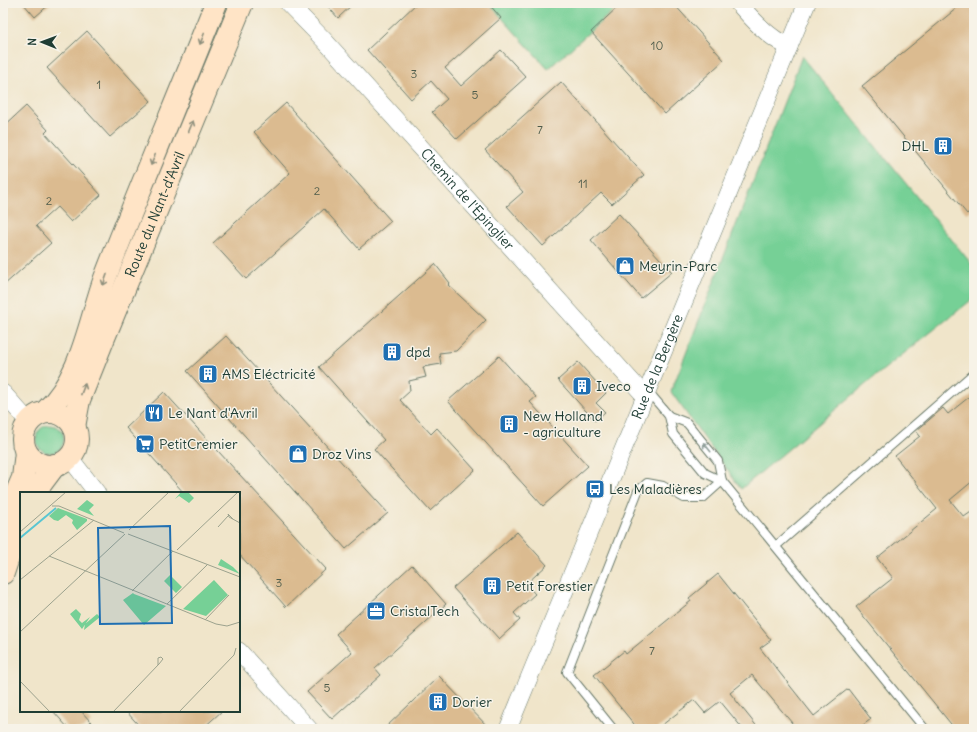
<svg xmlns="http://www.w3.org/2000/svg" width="977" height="732" font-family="Delius,sans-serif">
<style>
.green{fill:#76d096;stroke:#4a8665}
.building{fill:#dbbb90}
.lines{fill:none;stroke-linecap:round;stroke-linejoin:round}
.service-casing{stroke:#687868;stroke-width:10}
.minor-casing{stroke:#687868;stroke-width:18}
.secondary-casing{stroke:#687868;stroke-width:24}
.service{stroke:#fff;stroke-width:8}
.minor{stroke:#fff;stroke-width:17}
.secondary{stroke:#ffe4c6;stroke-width:22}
.oneway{stroke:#8f907d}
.oneway2{stroke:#8f9e9a}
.labels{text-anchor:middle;stroke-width:3;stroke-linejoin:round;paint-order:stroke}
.number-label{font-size:12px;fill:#4e5c4b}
.poi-label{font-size:14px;fill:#1f3d34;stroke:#f7f3e8;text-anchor:start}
.street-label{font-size:14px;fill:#1f3d34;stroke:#f7f3e8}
.inset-river{fill:none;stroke:#5ac6d2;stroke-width:2}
.inset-road{fill:none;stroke:#9ca28e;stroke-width:1}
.view{fill:#1f6fb2;fill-opacity:0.15;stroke:#1f6fb2;stroke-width:2}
.inset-edge{fill:none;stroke:#1f3d34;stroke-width:2}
</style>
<rect width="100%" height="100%" fill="#f7f3e8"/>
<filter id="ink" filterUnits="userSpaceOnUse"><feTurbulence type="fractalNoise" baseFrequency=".025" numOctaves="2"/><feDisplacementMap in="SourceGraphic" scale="8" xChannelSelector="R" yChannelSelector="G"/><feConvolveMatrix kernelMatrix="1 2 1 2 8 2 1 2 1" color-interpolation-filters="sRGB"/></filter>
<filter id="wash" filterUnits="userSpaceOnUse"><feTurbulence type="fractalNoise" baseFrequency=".012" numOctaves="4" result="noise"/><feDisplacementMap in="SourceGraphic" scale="16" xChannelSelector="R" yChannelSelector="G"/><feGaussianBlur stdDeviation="0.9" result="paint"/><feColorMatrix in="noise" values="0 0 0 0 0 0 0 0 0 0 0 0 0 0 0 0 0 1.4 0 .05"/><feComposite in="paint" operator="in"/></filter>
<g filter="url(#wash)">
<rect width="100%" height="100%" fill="#f0e5ca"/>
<g class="green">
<path d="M228,3H232L77,377L116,275Z"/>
<path d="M496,3H622L548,69L492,7Z"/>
<path d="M802,56L974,267V298L878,374L741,489L671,392Z"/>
<circle cx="50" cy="439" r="14"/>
</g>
<g id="blocks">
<g class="building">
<path d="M23,3H51L35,17Z"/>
<path d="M325,3H354L338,18Z"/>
<path d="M417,3H488L501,18L445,68L461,86L501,50L526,77L457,139L432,112L447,99L431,81L411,99L367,50Z"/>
<path d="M622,3H673L724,60L665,114L591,32Z"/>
<path d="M963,3H974V207L967,214L862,86Z"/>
<path d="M87,31L151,101L110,137L47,68Z"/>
<path d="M561,82L644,175L612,204L601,193L543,246L507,206L523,192L485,150Z"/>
<path d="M286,103L391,221L359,249L324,209L246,279L213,243L290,173L254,132Z"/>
<path d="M26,106L48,130L45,133L101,195L71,222L57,207L36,226L51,243L3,286V127Z"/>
<path d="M619,214L672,272L641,298L591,240Z"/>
<path d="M435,264L450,283L448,285L486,320L456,351L439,353L441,364L423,367L426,377L409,381L410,391L400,400L431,434L437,428L475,470L430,511L374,449L384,440L319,367Z"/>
<path d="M226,336L388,513L346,549L187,371Z"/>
<path d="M499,356L536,397L530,402L588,466L543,506L448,401Z"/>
<path d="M578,362L606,393L596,403L605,412L595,421L558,380Z"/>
<path d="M164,392L326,569L286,607L239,554V493H184L126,428Z"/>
<path d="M974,393V480L950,500L964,517L974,510V729H955L856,607L893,578L877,558L937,509L895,456L920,436L916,431L943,408L948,414Z"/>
<path d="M517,532L547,565L526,584L535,594L514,613L520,620L499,639L453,588Z"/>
<path d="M412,565L446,604L375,668L381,675L332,719L307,692L352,652L336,634Z"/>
<path d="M718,574L771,640L760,648L814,716L848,689L871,719L858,729H797L752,675L730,693L759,729H743L720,701L705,713L694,700L657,729H638L594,675L624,651L626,654L691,601L689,598Z"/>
<path d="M439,676L490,729H384Z"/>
<path d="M53,711H81L91,722L82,729H69Z"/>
<path d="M126,711H222L202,729H142Z"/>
</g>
</g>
</g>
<g filter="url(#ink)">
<use href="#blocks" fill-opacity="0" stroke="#687868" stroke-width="1"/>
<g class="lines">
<g class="service-casing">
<g id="service">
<path d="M647,390L669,416L673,434L705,473L722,481L925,729"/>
<path d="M669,416L687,423L718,461L722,481"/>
<path d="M776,546L974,373"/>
<path d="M613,729L567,672L638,491L647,483L663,486L684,498H703L722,481"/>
</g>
</g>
<g class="minor-casing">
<g id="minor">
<path id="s1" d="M288,3L324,40L645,396"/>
<path d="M738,3C753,20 768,37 789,47"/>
<path d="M3,393L28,421"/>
<path d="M70,458L97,493"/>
<path d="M239,651L309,729"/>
<path id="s2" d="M508,729L807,3"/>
</g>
</g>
<g class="secondary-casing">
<g id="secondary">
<path d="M46,411C82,378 89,322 105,278C141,185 180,94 216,3"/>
<circle cx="50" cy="439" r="27"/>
<path id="s3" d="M74,427L79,400L103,340L242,3"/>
<path d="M34,493L55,465"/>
<path d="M3,524L23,478L26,452"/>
<path d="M3,573L21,519"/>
</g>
</g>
<use href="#service" class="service"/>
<use href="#minor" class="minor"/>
<use href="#secondary" class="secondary"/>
</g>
<defs><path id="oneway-shaft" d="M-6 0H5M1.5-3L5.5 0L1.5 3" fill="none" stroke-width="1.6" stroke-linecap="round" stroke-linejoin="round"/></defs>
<g class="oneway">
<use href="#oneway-shaft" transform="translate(202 39) rotate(112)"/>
<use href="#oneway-shaft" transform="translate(191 126) rotate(-68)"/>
<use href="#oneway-shaft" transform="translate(153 160) rotate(112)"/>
<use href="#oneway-shaft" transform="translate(105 280) rotate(110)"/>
<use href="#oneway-shaft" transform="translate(83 389) rotate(-69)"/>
</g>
<use class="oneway2" href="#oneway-shaft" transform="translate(707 447) rotate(-129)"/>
</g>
<defs>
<g id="building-square" transform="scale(1)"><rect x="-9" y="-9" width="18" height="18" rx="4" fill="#1f6fb2" stroke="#f7f3e8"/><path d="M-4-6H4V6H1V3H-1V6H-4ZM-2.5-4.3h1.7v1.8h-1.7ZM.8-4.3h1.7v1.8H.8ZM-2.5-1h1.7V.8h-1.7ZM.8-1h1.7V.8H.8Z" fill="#fff"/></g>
<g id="shop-square" transform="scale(1)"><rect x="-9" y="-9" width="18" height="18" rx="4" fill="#1f6fb2" stroke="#f7f3e8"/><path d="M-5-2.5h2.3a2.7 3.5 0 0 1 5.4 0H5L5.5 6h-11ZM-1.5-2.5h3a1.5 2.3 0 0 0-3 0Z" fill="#fff"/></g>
<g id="restaurant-square" transform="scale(1)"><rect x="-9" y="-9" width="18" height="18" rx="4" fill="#1f6fb2" stroke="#f7f3e8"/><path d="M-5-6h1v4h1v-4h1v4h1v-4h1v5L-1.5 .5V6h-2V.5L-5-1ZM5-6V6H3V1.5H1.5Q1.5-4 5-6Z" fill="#fff"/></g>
<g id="supermarket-square" transform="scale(1)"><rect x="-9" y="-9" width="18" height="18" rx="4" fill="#1f6fb2" stroke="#f7f3e8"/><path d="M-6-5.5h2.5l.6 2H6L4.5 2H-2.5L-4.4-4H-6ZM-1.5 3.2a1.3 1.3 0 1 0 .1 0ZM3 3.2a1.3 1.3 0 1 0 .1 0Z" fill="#fff"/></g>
<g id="bus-square" transform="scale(1)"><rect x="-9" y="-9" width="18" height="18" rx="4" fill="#1f6fb2" stroke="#f7f3e8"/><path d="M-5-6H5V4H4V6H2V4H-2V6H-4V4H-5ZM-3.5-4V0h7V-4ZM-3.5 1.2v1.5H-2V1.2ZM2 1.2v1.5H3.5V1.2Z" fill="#fff"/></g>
<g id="office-square" transform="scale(1)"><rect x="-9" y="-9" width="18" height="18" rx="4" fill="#1f6fb2" stroke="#f7f3e8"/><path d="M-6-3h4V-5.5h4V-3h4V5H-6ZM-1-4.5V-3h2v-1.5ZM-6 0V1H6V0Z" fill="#fff"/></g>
</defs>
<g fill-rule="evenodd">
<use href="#building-square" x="943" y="146"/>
<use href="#shop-square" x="625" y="266"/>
<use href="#building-square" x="392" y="352"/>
<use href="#building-square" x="208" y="374"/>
<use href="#building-square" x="582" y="386"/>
<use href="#restaurant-square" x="154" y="413"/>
<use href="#building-square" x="509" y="424"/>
<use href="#supermarket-square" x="145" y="444"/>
<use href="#shop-square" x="298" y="454"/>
<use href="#bus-square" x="595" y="489"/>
<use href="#building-square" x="492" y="586"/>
<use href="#office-square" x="376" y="611"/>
<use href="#building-square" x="438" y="702"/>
</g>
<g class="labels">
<g class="number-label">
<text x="657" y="50">10</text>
<text x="414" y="78">3</text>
<text x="99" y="89">1</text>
<text x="475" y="99">5</text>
<text x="540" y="134">7</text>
<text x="583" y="188">11</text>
<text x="317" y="195">2</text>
<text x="49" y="205">2</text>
<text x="279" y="587">3</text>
<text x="652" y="655">7</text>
<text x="327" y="692">5</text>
</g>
<g class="poi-label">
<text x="929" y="151" text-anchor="end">DHL</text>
<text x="639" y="271">Meyrin-Parc</text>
<text x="406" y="357">dpd</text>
<text x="222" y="379">AMS Eléctricité</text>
<text x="596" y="391">Iveco</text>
<text x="168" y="418">Le Nant d'Avril</text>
<text x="523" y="421">New Holland<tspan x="523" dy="16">- agriculture</tspan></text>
<text x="159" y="449">PetitCremier</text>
<text x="312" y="459">Droz Vins</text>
<text x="609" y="494">Les Maladières</text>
<text x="506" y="591">Petit Forestier</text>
<text x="390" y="616">CristalTech</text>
<text x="452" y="707">Dorier</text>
</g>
<g class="street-label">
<text dy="5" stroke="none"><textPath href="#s1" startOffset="266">Chemin de l'Epinglier</textPath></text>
<text dy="5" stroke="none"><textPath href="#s3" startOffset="228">Route du Nant-d'Avril</textPath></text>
<text dy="5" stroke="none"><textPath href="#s2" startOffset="392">Rue de la Bergère</textPath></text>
</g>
</g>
<g transform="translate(20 492)">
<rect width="220" height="220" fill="#f0e5ca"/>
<path d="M161,0H168L174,6L169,11L159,4L155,7ZM67,8L74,13L69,18L74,24L57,17ZM38,16L67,27V29L57,38L52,31L53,28L46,23L38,29L34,28L29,24ZM201,67L213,75L220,82L198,73ZM150,83L162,95L156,101L144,89ZM194,88L208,103L186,124L163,117ZM113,101L114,102L146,114L124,133L103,108ZM56,117L61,122L59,128L62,131L70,125L62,137L50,122ZM77,122L80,125L64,138L65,132Z" fill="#76d096"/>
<path class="inset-river" d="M0,46L36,16"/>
<path class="inset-road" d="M32,14H39L104,41M213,27L208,22L209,25L220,31M198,35L208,24M109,38L149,0M0,40L46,0M108,42L220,85M157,58L218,0M29,64L196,132L207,134L220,130M0,88L74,28M112,99L153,59M147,112L187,73M185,128L209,103M0,140L105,42M0,189L30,220M93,220L139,172L143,167L141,165L138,166V173M159,220L214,163L216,156"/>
<path class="view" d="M150,34L152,131L80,132L78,36Z"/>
<rect width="220" height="220" class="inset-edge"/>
</g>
<rect width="977" height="732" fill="none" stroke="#f7f3e8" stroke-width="16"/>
<g transform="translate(42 42) rotate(271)" stroke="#f7f3e8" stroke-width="3" paint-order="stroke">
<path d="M0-3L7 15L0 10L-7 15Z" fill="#1f3d34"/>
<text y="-6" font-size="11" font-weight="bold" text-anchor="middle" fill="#1f3d34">N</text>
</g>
</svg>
